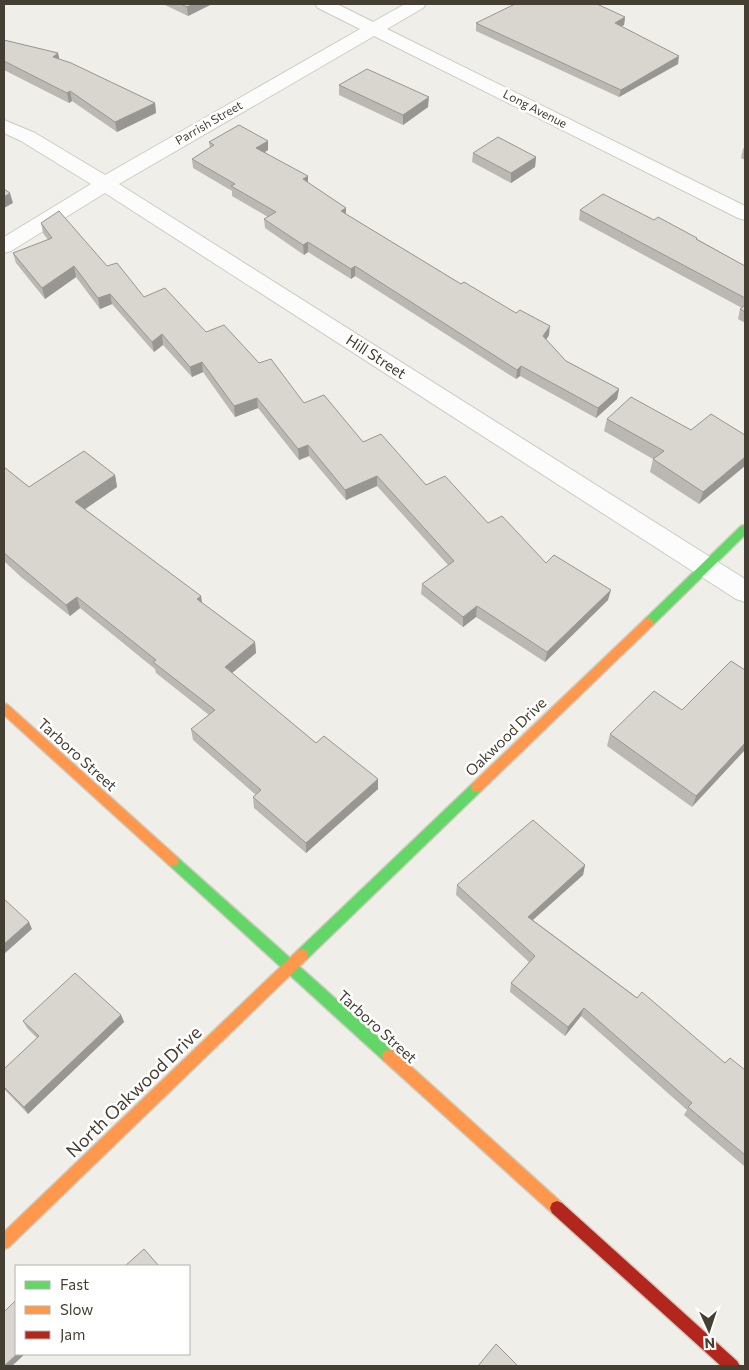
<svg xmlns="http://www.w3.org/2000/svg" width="749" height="1370" font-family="Commissioner,sans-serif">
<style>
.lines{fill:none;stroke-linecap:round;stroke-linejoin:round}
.street-casing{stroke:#cecbc5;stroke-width:2}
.fast-casing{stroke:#cfcbbe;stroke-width:3}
.slow-casing{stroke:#cfcbbe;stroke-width:3}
.jam-casing{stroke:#cfcbbe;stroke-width:3}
.street{fill:#fdfcfc;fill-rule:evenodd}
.fast{fill:#63d668;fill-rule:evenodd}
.slow{fill:#ff974d;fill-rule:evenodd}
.jam{fill:#b3261e;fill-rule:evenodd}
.wall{fill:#bbb8b3}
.shaded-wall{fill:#989692}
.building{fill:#d9d6d0;stroke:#989692}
.labels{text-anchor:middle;stroke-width:5;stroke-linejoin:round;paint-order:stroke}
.far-street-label{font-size:12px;fill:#453f33;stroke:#fff}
.street-label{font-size:15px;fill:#453f33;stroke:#fff}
.near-street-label{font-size:18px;fill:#453f33;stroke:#fff}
</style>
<rect width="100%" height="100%" fill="#f0eee8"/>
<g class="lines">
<g class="street-casing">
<path id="street" d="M315,4H337L373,22L405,4H426L423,8L387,29L745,206V220L738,218L374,36L119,184L745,579V602L736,599L105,193L11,251L4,253V237L91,184L21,141L4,133V120L35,133L105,175L360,29L318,8Z"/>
</g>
<g class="fast-casing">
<g id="fast">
<path d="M745,525V535L653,625H645L644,622L645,619L741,526Z"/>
<path d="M477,782L481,783L483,787L481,791L307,959L302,961L297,959L296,955L297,951L473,783Z"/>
<path d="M173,856L177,857L394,1051L396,1056L394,1061L389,1062L384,1061L169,865L167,861L169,857Z"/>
</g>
</g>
<g class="slow-casing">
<g id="slow">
<path d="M649,618L654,622L653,625L481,791L477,792L473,791L471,787L473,783L645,619Z"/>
<path d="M4,703L8,705L177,857L179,861L177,865L173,866L169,865L4,715Z"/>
<path d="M302,949L307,951L308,955L307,959L9,1247L4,1249V1232L297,951Z"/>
<path d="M389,1050L394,1051L562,1203L564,1208L562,1213L557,1215L552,1213L384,1061L382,1056L384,1051Z"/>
</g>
</g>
<g class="jam-casing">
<path id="jam" d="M557,1201L562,1203L737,1361L740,1366H721L552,1213L550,1208L552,1203Z"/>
</g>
<use href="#street" class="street"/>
<use href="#fast" class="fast"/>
<use href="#slow" class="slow"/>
<use href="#jam" class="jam"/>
</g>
<g class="wall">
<path d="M163,4H212L188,16Z"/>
<path d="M625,17L624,25L621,26L678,64L619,97L476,31V23Z"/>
<path d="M4,40L58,53L59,59L155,103L156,113L117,132L72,101L69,103L4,70Z"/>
<path d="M339,85L428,107L403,125L339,95Z"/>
<path d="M268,141V150L265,152L308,183L346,208V214L461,284L549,335L546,340L566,361L619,389L617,399L596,418L520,376L516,379L355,276L351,279L308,252L304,255L265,228L264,219L268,217L232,196V191L193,168L192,159L210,148L209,142Z"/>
<path d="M745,147V160L741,158L743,149Z"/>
<path d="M473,153L536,157L535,167L511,183L472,162Z"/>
<path d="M580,210L654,220L697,239L745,266V323L738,319L740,309L742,308L579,220Z"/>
<path d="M41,223L107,266L144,297L259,363L304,403L363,442L426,485L488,523L546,563L608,600L545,662L476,617L463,627L421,594L422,584L448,565L377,486L346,500L309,456L299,460L258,408L235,417L203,372L192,377L163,345L154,352L112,304L100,309L76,277L45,299L16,263L13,253L48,240L43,233Z"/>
<path d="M607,419L691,430L745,435L699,504L650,472L653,459L604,431Z"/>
<path d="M4,467L29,487L115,475L117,487L85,509L202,603L255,642L256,653L232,673L316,743L378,779V789L306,853L254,808L253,797L256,795L193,740L191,729L209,715L156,673L155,669L80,608L70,616L21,577L4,561Z"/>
<path d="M745,670L692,807L607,746L610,734L682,710Z"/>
<path d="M585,865L583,875L533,920L725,1063L745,1070V1165L744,1166L684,1115L687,1110L581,1016L565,1036L510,992L511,983L529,962L456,895L457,885Z"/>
<path d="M121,1015L124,1022L28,1114L4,1089V1069L37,1038L27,1028L23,1021Z"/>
</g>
<g class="shaded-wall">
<path d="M193,4H212L188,16L187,7Z"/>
<path d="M625,17L624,25L613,31L615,23Z"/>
<path d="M58,53L60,62L53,57Z"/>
<path d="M679,56L678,64L619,97L621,90Z"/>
<path d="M70,91L72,101L69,103L67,93Z"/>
<path d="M429,97L428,107L403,125V115Z"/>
<path d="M155,103L156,113L117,132L115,122Z"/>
<path d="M268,141V150L257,157L256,148Z"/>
<path d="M536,157L535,167L511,183V173Z"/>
<path d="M308,176V186L303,179Z"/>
<path d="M10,193L13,203L4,208V197Z"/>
<path d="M346,208V218L341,211Z"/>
<path d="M308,242V252L304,255L303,245Z"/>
<path d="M74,266L76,277L45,299L42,288Z"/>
<path d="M355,266V276L351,279V269Z"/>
<path d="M110,294L112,304L100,309L98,298Z"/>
<path d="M550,326L549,335L542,346L543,336Z"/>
<path d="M162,334L163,345L154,352L152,342Z"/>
<path d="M202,362L203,372L192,377L190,367Z"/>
<path d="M521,366L520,376L516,379L517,370Z"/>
<path d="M619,389L617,399L596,418L598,408Z"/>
<path d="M257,398L258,408L235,417L234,406Z"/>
<path d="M308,445L309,456L299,460L298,449Z"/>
<path d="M745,457V466L699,504L703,492Z"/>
<path d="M115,475L117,487L78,514L75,502Z"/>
<path d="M377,476V486L346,500L345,490Z"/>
<path d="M611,590L608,600L545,662L547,652Z"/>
<path d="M201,596L203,608L197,599Z"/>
<path d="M77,597L80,608L70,616L66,605Z"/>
<path d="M477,606L476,617L463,627V617Z"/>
<path d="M255,642L256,653L226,678L225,667Z"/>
<path d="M745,743V750L692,807L696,796Z"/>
<path d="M378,779V789L306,853V843Z"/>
<path d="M585,865L583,875L526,926L528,917Z"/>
<path d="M29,922L32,929L4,954V944Z"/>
<path d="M584,1008L581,1016L565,1036L568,1027Z"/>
<path d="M121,1015L124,1022L28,1114L24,1107Z"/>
<path d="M17,1354H25L12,1366H4Z"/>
</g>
<g class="building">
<path d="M181,4H193L187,7Z"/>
<path d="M515,4H597L625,17L615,23L679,56L621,90L476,23Z"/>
<path d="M4,40L58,53L53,57L71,63L155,103L115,122L70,91L67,93L4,61Z"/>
<path d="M367,69L429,97L403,115L339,85Z"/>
<path d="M239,125L268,141L256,148L308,176L303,179L346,208L341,211L461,284L464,282L516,313L520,310L550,326L543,336L566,361L619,389L598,408L521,366L517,370L355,266L351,269L308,242L303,245L264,219L276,212L231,186L235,184L192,159L214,145L209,142Z"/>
<path d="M498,137L536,157L511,173L473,153Z"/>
<path d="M4,189L10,193L4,197Z"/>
<path d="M603,194L654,220L658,217L697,238L696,239L745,266V298L580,210Z"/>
<path d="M59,211L107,266L117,263L144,297L165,288L206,332L224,325L259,363L271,359L304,403L324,395L363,442L381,434L426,485L445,476L488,523L502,516L546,563L554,555L611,590L547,652L477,606L463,617L422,584L454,561L377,476L345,490L308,445L298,449L257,398L234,406L202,362L190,367L162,334L152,342L110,294L98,298L74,266L42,288L13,253L52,238L41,223Z"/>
<path d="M745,305V312L740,309Z"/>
<path d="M631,397L691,430L711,414L745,435V457L703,492L653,459L664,451L607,419Z"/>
<path d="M84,451L115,475L75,502L201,596L197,599L255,642L225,667L316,743L324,736L378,779L306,843L253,797L261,790L191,729L215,710L153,662L156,660L77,597L66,605L4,553V467L29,487Z"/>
<path d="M731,661L745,670V743L696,796L610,734L654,691L682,710Z"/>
<path d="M533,820L585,865L528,917L637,998L642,992L725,1063L730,1058L745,1070V1155L688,1107L692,1103L584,1008L568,1027L511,983L535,956L457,885Z"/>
<path d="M4,899L29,922L4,944Z"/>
<path d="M75,973L121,1015L24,1107L4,1087V1069L39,1036L23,1021Z"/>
<path d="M144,1249L159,1266H125Z"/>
<path d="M16,1300V1354H17L4,1366V1312Z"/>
<path d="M496,1344L518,1366H478Z"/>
</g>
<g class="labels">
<g class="far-street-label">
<text transform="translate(535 109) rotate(27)" y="4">Long Avenue</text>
<text transform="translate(209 123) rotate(-30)" y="4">Parrish Street</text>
</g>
<g class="street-label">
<text transform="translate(376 357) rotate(33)" y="5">Hill Street</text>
<text transform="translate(506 737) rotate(-44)" y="5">Oakwood Drive</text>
<text transform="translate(77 755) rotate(42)" y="5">Tarboro Street</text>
<text transform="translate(377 1027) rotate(42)" y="5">Tarboro Street</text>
</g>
<g class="near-street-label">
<text transform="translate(134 1092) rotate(-44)" y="6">North Oakwood Drive</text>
</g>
</g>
<rect width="749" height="1370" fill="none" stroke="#453f33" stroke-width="10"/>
<rect x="15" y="1265" width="175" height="90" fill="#ffffff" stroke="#b5b2ad"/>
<rect x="25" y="1281" width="25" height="8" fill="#63d668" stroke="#b5b2ad"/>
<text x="60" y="1290" font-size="15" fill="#453f33">Fast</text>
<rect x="25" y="1306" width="25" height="8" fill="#ff974d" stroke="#b5b2ad"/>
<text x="60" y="1315" font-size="15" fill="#453f33">Slow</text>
<rect x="25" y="1331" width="25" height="8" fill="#b3261e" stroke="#b5b2ad"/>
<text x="60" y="1340" font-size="15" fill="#453f33">Jam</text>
<g transform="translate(709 1330) rotate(177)" stroke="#ffffff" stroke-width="4" paint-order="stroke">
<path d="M0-4L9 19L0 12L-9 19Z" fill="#453f33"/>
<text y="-8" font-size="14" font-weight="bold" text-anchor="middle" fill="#453f33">N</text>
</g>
</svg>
